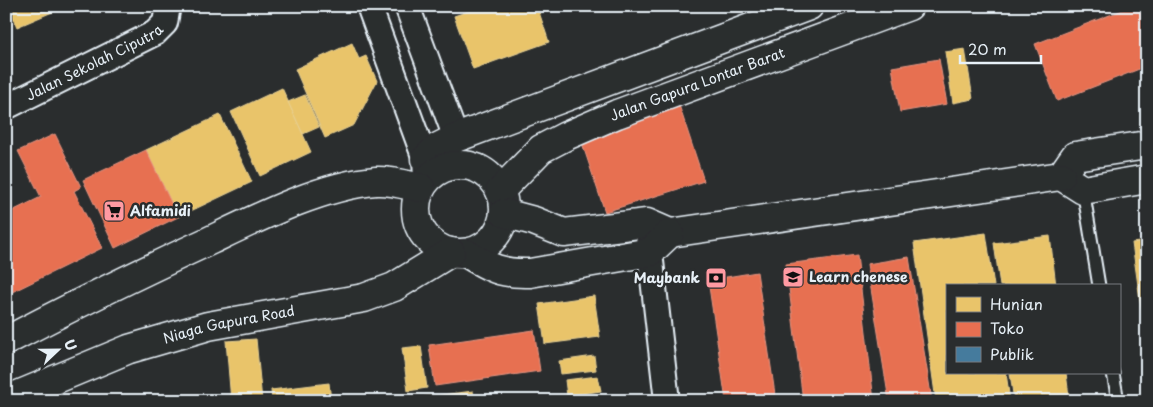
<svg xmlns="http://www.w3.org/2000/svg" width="1153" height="407" font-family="'Playpen Sans',sans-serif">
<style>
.homes{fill:#e9c46a;stroke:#e9d295}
.shops{fill:#e76f51;stroke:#e79683}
.public{fill:#457b9d;stroke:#769eb8}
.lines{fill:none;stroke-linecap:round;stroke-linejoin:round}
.lane-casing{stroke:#e8f1f8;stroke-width:15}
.street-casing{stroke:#e8f1f8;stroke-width:28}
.secondary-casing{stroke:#e8f1f8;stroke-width:31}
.lane{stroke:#2a2d2e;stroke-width:11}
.street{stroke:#2a2d2e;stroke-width:24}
.secondary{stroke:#2a2d2e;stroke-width:28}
.labels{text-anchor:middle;stroke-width:5;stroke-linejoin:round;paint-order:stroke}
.street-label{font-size:14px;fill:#e8f1f8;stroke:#2a2d2e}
.poi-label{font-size:14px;font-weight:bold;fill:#e8f1f8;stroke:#2a2d2e;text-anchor:start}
</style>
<rect width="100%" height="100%" fill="#2a2d2e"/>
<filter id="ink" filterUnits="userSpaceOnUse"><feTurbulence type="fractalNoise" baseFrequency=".02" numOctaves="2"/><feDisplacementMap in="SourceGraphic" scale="10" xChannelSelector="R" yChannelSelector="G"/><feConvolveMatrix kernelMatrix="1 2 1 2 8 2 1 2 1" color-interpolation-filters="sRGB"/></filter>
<g filter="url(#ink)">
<g class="homes">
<path d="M8,6H56L57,10L17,27Z"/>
<path d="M483,6H537L549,42L473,69L454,16Z"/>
<path d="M352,43L359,59L366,56L377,81L354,125L325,138L295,69Z"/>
<path d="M965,49L973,99L953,103L945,52Z"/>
<path d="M282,88L311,152L260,176L231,112Z"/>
<path d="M305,95L319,127L303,134L288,102Z"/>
<path d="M220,115L252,182L178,217L146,150Z"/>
<path d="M986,233L994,286H947V373H1006L1010,401H936L914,243Z"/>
<path d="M1050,236L1056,286H1000L994,243Z"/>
<path d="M1147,241V342H1146L1132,243Z"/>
<path d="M594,296L600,337L545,344L539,304Z"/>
<path d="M256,339L262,401H231L226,341Z"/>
<path d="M421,346L427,388L408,391L402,348Z"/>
<path d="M594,356L596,370L561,374L559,361Z"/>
<path d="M1010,373H1066L1069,396L1014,401Z"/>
<path d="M598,376L601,391L567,396L565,380Z"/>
<path d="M329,383L331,401H272L271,390Z"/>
<path d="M473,391L475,401H419V398Z"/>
</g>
<g class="shops">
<path d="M1133,6H1147V66L1057,101L1035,44Z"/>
<path d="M939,59L947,104L900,112L892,67Z"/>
<path d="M678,102L704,181L605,212L579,134Z"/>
<path d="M55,134L81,187L74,191L102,248L6,295V214L41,197L18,151Z"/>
<path d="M146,150L178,217L115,248L83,180Z"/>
<path d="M857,255L874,401H803L786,264Z"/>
<path d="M909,257L932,401H889L867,264Z"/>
<path d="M757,272L776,401H726L708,280Z"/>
<path d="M534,330L540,371L435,386L429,345Z"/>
</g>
<path class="public" d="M186,396V401H142Z"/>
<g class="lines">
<g class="lane-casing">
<g id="lane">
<path d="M1083,189L1099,286"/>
<path d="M1113,373L1118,401"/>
</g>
</g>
<g class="street-casing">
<g id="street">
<path d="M369,6L425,159L426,179"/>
<path d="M407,6L456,138"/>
<path id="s1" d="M6,107L155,33L165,23L168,6"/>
<path d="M648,235L667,401"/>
</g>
</g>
<g class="secondary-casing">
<g id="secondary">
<path d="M1147,145L1075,156L1061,176L1083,190L1147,179"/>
<path d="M425,159L438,147L456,138L809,6"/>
<circle cx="460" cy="209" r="44"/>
<path id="s2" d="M500,191L541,149L566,136L617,114L909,6"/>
<path d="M504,213L534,221L564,233L647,223L670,233L1061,176"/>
<path d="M466,253C490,268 501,274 530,273L650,252L670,233"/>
<path d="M6,341C74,305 142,272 211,240C259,217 323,185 376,181C391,180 406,185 421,188"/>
<path id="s3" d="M6,400L129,349L208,326L364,298L394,287L451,252"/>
</g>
</g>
<use href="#lane" class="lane"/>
<use href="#street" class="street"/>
<use href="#secondary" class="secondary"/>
</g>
</g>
<defs>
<g id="supermarket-square" transform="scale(1.125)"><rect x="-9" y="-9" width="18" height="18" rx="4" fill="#ff9aa2" stroke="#2a2d2e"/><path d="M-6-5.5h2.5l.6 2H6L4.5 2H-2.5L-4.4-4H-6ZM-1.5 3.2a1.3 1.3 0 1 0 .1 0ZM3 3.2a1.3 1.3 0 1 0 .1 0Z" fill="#111"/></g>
<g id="school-square" transform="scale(1.125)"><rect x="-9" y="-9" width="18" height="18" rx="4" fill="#ff9aa2" stroke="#2a2d2e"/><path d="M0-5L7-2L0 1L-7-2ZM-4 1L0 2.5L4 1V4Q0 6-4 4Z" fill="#111"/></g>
<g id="bank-square" transform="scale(1.125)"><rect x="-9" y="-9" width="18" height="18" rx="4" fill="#ff9aa2" stroke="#2a2d2e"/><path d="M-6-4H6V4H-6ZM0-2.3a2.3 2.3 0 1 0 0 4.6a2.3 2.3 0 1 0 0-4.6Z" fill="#111"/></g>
</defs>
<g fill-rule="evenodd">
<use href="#supermarket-square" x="114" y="211"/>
<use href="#school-square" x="793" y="277"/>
<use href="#bank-square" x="716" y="278"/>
</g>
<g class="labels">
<g class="street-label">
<text dy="5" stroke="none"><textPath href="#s1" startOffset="99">Jalan Sekolah Ciputra</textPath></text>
<text dy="5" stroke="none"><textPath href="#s2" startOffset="228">Jalan Gapura Lontar Barat</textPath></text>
<text dy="5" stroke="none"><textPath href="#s3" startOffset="236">Niaga Gapura Road</textPath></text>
</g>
<g class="poi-label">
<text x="130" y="216">Alfamidi</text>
<text x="809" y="282">Learn chenese</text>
<text x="700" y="283" text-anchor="end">Maybank</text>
</g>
</g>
<rect width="1153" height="407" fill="none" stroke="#2a2d2e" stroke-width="25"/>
<rect x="12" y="12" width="1128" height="382" fill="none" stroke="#e8f1f8" stroke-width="2" filter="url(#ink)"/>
<rect x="946" y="284" width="175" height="90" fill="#2a2d2e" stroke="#767b7f"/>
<rect x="956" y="297" width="25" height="15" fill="#e9c46a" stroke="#767b7f"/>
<text x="990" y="310" font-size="15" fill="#e8f1f8">Hunian</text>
<rect x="956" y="322" width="25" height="15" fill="#e76f51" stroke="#767b7f"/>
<text x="990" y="334" font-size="15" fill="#e8f1f8">Toko</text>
<rect x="956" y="347" width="25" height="15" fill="#457b9d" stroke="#767b7f"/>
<text x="990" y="360" font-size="15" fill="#e8f1f8">Publik</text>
<g transform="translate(58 350) rotate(68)" stroke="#2a2d2e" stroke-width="4" paint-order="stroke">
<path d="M0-4L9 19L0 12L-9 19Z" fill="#e8f1f8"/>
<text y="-8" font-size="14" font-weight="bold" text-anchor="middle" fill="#e8f1f8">U</text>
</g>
<path d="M960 55v8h81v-8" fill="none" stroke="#e8f1f8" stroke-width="2.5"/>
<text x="968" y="55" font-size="15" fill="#e8f1f8" stroke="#2a2d2e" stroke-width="4" paint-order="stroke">20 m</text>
</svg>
